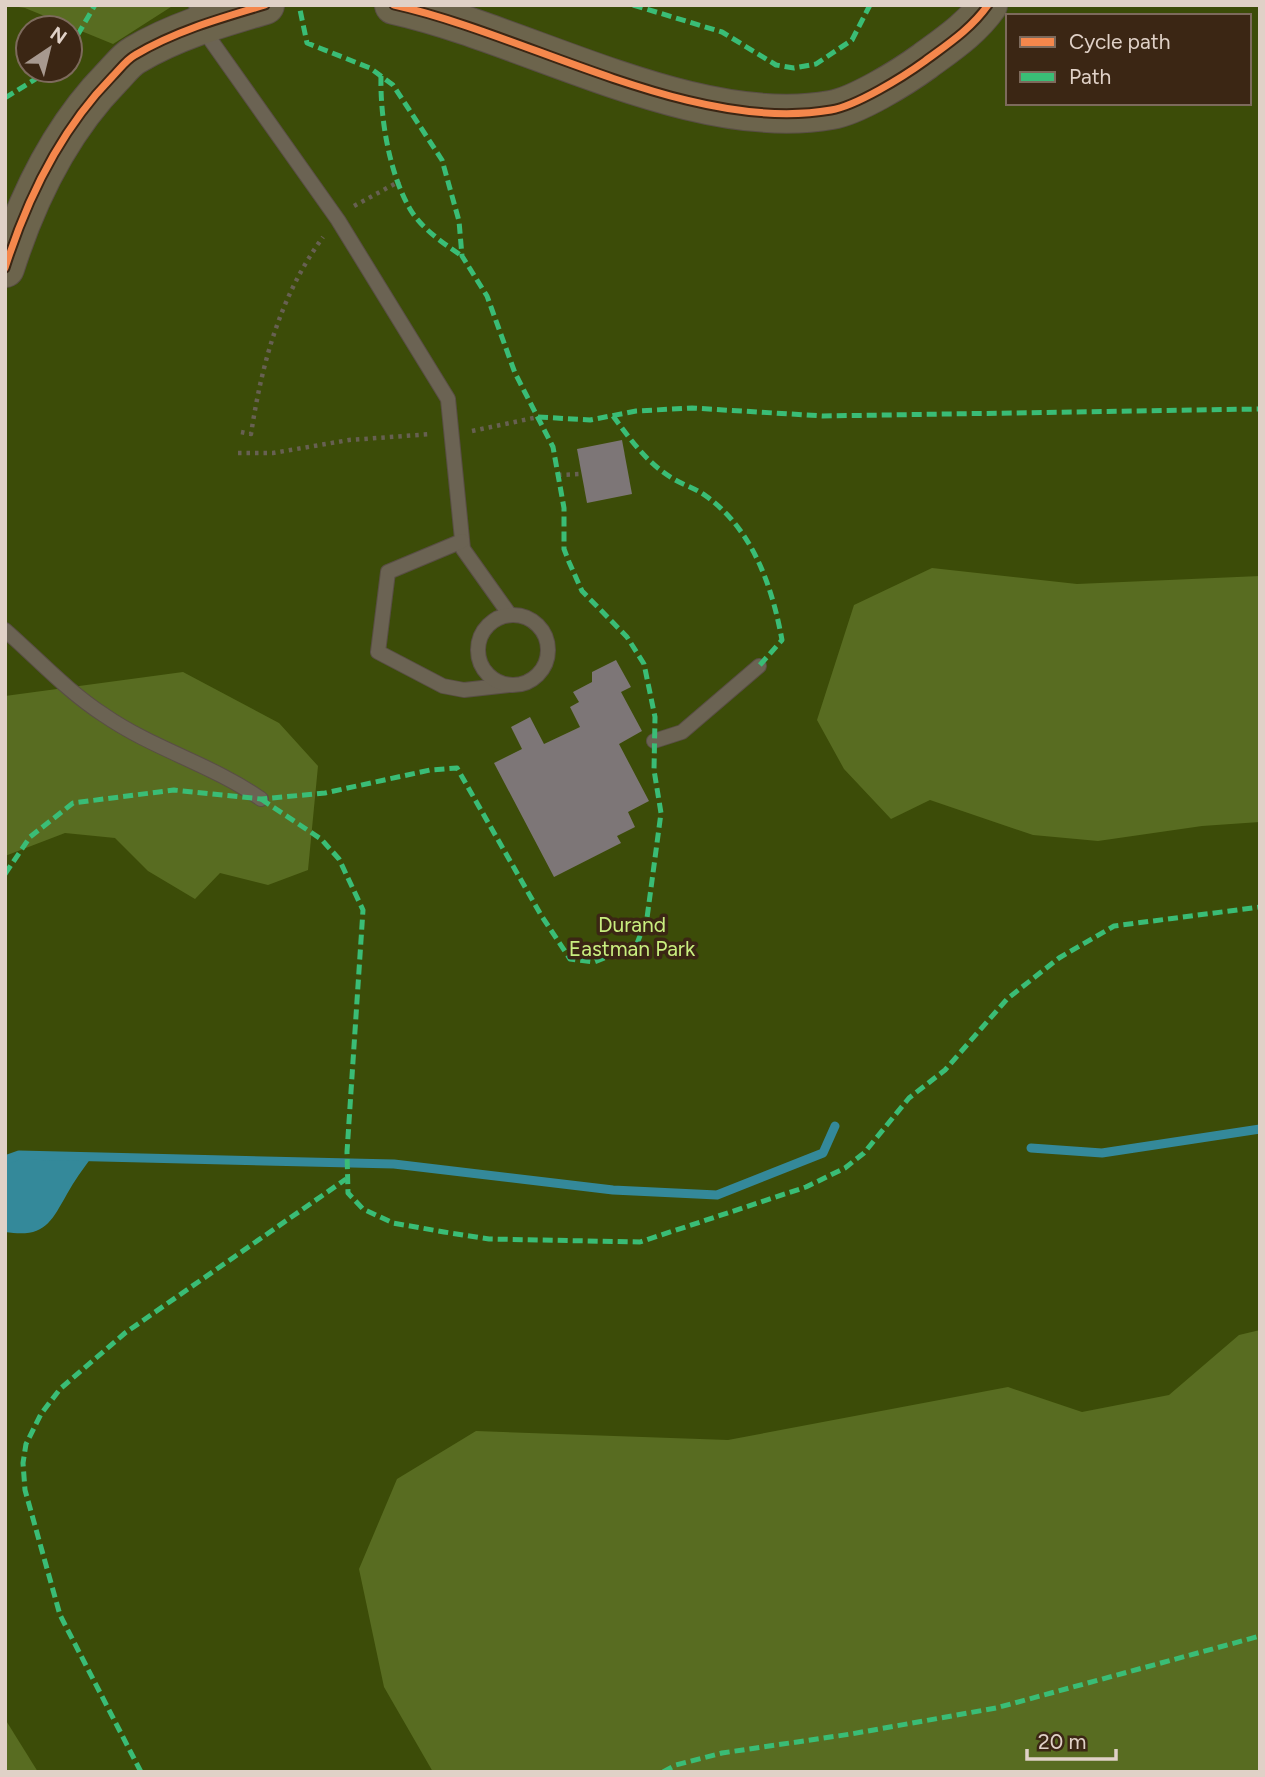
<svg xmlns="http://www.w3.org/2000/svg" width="1265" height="1777" font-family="Figtree,sans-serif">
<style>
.green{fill:#3c4c08;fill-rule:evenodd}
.forest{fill:#586c21}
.water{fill:#34899a}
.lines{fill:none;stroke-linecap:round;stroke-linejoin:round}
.stream{stroke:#34899a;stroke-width:9}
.building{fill:#7d7677}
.lane-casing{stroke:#594e45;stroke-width:16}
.secondary-casing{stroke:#594e45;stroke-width:40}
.path{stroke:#676052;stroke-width:4.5;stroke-dasharray:3.5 5;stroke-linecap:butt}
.lane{stroke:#6b6353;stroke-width:14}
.secondary{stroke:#6c644c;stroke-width:38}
.quiet{stroke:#3abd76;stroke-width:5;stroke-dasharray:10 5;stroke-linecap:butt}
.cycleway-casing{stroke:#3b2614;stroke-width:11}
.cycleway{stroke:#f5874c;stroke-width:7}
.labels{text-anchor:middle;stroke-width:7;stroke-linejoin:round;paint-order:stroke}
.park-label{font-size:21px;fill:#c9ee7f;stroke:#3b2614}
</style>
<rect width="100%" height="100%" fill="#3d3127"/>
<path class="green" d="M5,5H1260V1772H5ZM1008,16H1249V103H1008ZM28,28H70V70H28Z"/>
<g class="forest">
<path d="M5,5H174L113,44L25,8Z"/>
<path d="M932,568L1077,584L1260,576V822L1202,826L1098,841L1033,835L930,800L891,819L844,769L817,720L854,605Z"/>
<path d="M183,672L279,723L318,766L308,870L268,885L220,873L195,899L148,871L115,838L65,833L5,856V696Z"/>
<path d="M1260,1330V1772H433L384,1687L359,1569L397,1479L476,1431L728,1440L1008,1387L1082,1412L1169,1395L1239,1335Z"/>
<path d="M5,1719L38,1772H5Z"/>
</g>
<path class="water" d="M19,1155L91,1158C83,1169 74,1181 67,1194C50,1224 44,1238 5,1232V1160Z"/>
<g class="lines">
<g class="stream">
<path d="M1031,1148L1102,1153L1260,1129"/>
<path d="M5,1160L19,1155L394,1164L613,1190L717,1195L823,1153L835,1126"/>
</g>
</g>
<g class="building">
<path d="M622,440L632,494L587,503L577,449Z"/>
<path d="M616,660L631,687L621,692L642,731L619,744L649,801L628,812L635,827L617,836L621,843L554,877L494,763L522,749L511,727L530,717L544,744L580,727L570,707L579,702L573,692L592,682V672Z"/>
</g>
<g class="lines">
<g class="lane-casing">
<g id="lane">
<path d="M196,5L200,25L338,220L448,399L463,549L510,615"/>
<path d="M462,541L388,572L378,652L443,686L464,690L509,685"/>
<circle cx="513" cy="650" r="35"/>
<path d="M5,630C37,658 68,692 104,715C153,749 213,765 261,799"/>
<path d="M654,741L682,732L759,666"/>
</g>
</g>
<g class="secondary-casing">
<g id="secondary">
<path d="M394,5C529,35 693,134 831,110C856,106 903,77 925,61C948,44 971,29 988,5"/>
<path d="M5,268C27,199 61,129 112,77C119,70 126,60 135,55C175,31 221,18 265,5"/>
</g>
</g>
<g class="path">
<path d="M354,206L400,181"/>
<path d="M472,431L538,417"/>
<path d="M241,432L251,434C262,363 280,296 323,237"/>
<path d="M238,453H273L349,440L432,434"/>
<path d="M558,475L581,474"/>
</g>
<use href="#lane" class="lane"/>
<use href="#secondary" class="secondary"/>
<g class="quiet">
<path d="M633,5L722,32L776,65L794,68L816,64L852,40L870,5"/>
<path d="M70,48L95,5"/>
<path d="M381,76C380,117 389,173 410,209C422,229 443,243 462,256"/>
<path d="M5,98L50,70"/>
<path d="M613,416C630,439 647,463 672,478C683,485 695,488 706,496C752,529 772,585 782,640L759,666"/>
<path d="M538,417L590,420L636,411L692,408L823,416L1260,409"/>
<path d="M261,799L321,839L339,859L363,910L347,1152L348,1193L363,1209L393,1223L444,1232L489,1239L640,1242L806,1187L845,1168L864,1153L909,1098L945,1070L1007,999L1059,958L1114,926L1260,907"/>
<path d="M5,874L30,837L73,803L174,790L261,799L325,793L430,770L457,768L541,915L570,959L594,962L636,946L647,918L661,813L654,770L655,717L644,664L627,637L582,591L569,562L564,549V508L553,447L515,373L487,296L462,256L459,221L442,160L393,85L370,68L307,43L299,5"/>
<path d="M141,1772L60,1615L25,1490L23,1463L26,1444L41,1414L60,1389L125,1333L346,1179"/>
<path d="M663,1772L676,1765L722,1753L851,1734L996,1708L1260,1636"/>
</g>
<g class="cycleway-casing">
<g id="cycleway">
<path d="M394,5C529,35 693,134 831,110C856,106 903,77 925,61C948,44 971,29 988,5"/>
<path d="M5,268C27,199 61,129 112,77C119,70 126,60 135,55C175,31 221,18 265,5"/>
</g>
</g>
<use href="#cycleway" class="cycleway"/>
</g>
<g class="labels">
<g class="park-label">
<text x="632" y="932">Durand<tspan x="632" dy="24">Eastman Park</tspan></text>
</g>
</g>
<rect width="1265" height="1777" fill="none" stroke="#e0d1c7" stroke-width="14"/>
<rect x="1006" y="14" width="245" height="91" fill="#3b2614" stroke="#7d6a5c" stroke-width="2"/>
<rect x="1020" y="37" width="35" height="10" fill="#f5874c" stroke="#7d6a5c" stroke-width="2"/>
<text x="1069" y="49" font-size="21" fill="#e0d1c7">Cycle path</text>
<rect x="1020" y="72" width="35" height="10" fill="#3abd76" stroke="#7d6a5c" stroke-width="2"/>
<text x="1069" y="84" font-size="21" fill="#e0d1c7">Path</text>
<g transform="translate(49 49) rotate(35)"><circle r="33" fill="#3b2614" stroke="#7d6a5c" stroke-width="2"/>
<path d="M0-5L12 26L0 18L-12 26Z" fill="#a7998f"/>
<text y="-10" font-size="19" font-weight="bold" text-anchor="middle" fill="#e0d1c7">N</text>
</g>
<path d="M1027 1749v10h89v-10" fill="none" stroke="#e0d1c7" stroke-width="3.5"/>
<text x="1038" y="1749" font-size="21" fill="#e0d1c7" stroke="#3b2614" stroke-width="5" paint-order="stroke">20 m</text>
</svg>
